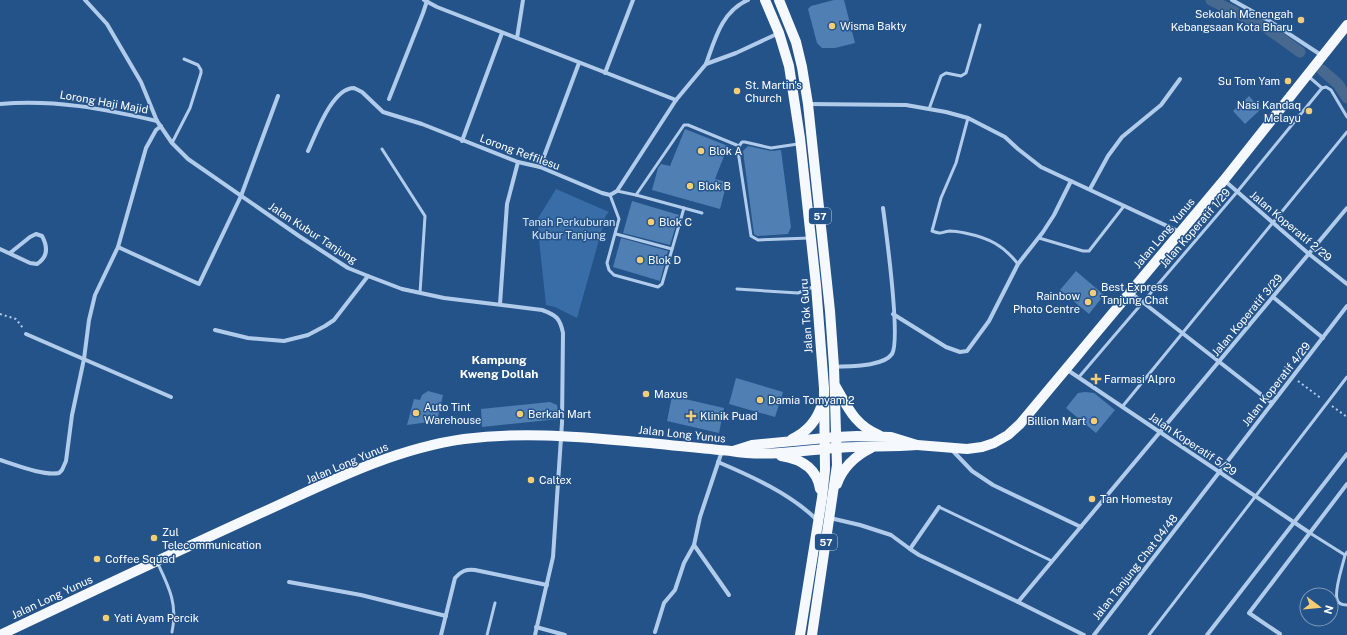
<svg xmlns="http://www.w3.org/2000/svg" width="1347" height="635" font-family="'Public Sans',sans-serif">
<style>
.green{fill:#386da7}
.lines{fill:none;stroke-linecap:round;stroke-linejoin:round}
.canal{stroke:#476990;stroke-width:11}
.building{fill:#507fb3}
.path{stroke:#b1ccea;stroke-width:2;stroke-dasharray:2 3;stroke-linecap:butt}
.service{stroke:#b1ccea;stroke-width:3}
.minor{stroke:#b1ccea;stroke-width:4}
.primary{stroke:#f5f9fe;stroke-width:10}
.poi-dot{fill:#f5cd74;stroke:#24538a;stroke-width:1.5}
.labels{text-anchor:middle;stroke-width:3;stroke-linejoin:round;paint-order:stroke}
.shield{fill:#24538a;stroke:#bdcbdc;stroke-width:1}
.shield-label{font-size:10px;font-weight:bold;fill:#fff}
.poi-label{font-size:11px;fill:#fff;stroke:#24538a;text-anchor:start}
.street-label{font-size:11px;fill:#fff;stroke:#24538a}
.park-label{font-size:11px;fill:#d5e6f8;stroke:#24538a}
.neighbourhood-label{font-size:12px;font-weight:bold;fill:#fff;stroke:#24538a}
</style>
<rect width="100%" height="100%" fill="#24538a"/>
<path class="green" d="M556,189L609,212L606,215L577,318L555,307L546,305L537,220Z"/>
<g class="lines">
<g class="canal">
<path d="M1211,0L1265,27L1300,52"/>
<path d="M1322,70L1338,84L1347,98"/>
</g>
</g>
<g class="building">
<path d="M834,0H844L855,43L835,48H822L817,43L808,9L811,6Z"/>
<path d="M1249,96L1261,109L1245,124L1233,111Z"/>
<path d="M685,129L728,146L715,179L727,182L720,209L652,190L658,168L661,164L670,166Z"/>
<path d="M748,146L771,151L781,150L791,227L788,234L757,236L754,234L743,151Z"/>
<path d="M632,201L679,215L670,245L623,233Z"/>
<path d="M621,238L668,251L660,281L613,267Z"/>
<path d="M1076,271L1104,295L1089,314L1060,290Z"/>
<path d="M736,378L783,392L775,417L729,404Z"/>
<path d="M428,391L443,395L437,421L407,425L414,399L420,400L422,395Z"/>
<path d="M1085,392L1094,393L1115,410L1096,433L1066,408L1078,393Z"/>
<path d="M672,396L724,408L719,433L667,421Z"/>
<path d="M550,402L557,405L559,419L482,427L481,409Z"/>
</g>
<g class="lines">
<g class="path">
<path d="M0,314L16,319L23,328"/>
<path d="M1298,381L1322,399"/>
<path d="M1332,406L1347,417"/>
</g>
<g class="service">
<path d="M1308,76L1322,88L1326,87L1331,90L1347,117"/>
<path d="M929,109L941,76L946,73L961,76L966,73L980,25"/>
<path d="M968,118L956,163L941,198L932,231C943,235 940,232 950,231C955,231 960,232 965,233C989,238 1003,245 1018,264"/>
<path d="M172,143L190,108L201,73V70L198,65L184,59"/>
<path d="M739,146L738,151L751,236L758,240L810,238"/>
<path d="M382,149L425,216L420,293"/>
<path d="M617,191L636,195L702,213"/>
<path d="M610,195L619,219L607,263L609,270L614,275L658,287L662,284L684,208"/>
<path d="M636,195L684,125H688L739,146L742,142H745L771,148L798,144"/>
<path d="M616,234L672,249"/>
<path d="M1039,238L1083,251H1089L1124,206"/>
<path d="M737,289L798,293L815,286"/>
<path d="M1079,377L1237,192L1322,88"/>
<path d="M1122,407L1347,132"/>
<path d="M939,507L1052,561"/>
<path d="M1310,533L1345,555"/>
<path d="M1347,552L1345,555C1343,565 1334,590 1337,599C1338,604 1343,605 1347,605"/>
<path d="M158,564C169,587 178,605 172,632"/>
<path d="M487,635L495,603"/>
<path d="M1149,635L1347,377"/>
</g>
<g class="minor">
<path d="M85,0L107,24L141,82L157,121L172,143L188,159L299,236L348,268L368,276L402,289L444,298L542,310C556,315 560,318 563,333L562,423L553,557L535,635"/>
<path d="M424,0L437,7L676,100"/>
<path d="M1232,0L1268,20L1321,55"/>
<path d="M517,38L523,0"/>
<path d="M706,64C715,39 722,11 748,0"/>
<path d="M605,73L633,0"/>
<path d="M389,99L423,13L427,1"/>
<path d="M0,104C54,99 105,109 157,121"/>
<path d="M808,104L906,105L946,112L968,118L1005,137L1018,149L1041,167L1180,232"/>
<path d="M462,141L502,33"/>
<path d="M308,151C316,134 332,88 354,88L362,92L383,112L422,124L518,162L540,167L602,193L610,195L617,191L676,100L706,64L736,53L779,33"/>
<path d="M540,167L579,63"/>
<path d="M1225,181L1309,254L1347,284"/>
<path d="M1090,189L1108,156L1122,137L1161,105L1180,79"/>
<path d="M118,247L199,284L241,196L278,96"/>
<path d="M0,249L30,263L37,264C48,257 48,247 42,236L36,234L30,237L10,253"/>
<path d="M1131,293L1272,403"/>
<path d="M1273,297L1323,338"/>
<path d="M500,304L507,204L518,162"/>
<path d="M893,314L946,347L960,352L967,351L989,321L1018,264L1043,232L1054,215L1071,181"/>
<path d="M215,330L248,338L284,341L308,335L325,326L334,320L368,276"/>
<path d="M26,334L171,397"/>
<path d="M834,367C848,366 883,367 892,354C901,339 886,231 883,208"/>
<path d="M1066,369L1310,533"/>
<path d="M952,450L972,471L993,485L1081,527"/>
<path d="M0,460C16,465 43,476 59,473L62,470L66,461L72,415L84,359L89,320L95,295L118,247L146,148L156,130L161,126"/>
<path d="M718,462C751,476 791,494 817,520"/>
<path d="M939,507L910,549L919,555L1018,602L1084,635"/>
<path d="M830,518L860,525L891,535L910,549"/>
<path d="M694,545L729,595"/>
<path d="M289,582L361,595L446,616"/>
<path d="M1018,602L1347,208"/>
<path d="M536,627L565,635"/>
<path d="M655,632L664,603L675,590L684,563L694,545L700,517L722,451"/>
<path d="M1280,634L1249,613L1347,484"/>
<path d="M441,635L455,578C461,571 466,569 475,570L547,585"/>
<path d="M1094,635L1347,306"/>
<path d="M1207,635L1347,454"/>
</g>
<g class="primary">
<path d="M765,0L779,33L789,66L800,138L816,285L824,388L825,470L822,498L800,635"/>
<path d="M779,0L796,42L802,67L808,104L830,311L834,367L837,465L812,635"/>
<path d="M836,387C848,408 855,425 879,435"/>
<path d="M792,439C807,432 817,421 822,404"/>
<path d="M733,451L752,445L836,437L857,436L891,437L917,445L967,449L982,447L994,443L1008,435L1020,424L1224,180L1347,25"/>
<path d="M781,456C801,459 817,468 820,489"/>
<path d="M837,484C843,467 855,456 871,448"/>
<path d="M0,635C87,594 173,553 261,513C327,483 392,449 464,439C519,432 572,436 627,441C662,444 697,448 731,451C766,457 800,451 835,448C862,446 889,447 917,445"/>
</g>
</g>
<g class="poi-dot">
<circle cx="1301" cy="20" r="4"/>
<circle cx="832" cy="26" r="4"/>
<circle cx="1288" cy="81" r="4"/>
<circle cx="737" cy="91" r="4"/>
<circle cx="1309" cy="111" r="4"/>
<circle cx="701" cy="151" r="4"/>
<circle cx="690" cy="186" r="4"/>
<circle cx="651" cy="222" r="4"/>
<circle cx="640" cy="260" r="4"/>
<circle cx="1093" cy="293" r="4"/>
<circle cx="1088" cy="302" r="4"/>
<path d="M1094 373h4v4h4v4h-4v4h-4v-4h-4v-4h4z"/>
<circle cx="646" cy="394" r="4"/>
<circle cx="760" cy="400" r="4"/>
<circle cx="416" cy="413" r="4"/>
<circle cx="520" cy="414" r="4"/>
<path d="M689 410h4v4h4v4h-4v4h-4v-4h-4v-4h4z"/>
<circle cx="1094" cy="421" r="4"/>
<circle cx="531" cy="480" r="4"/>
<circle cx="1092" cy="499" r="4"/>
<circle cx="154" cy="538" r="4"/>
<circle cx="97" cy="559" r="4"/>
<circle cx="106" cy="618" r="4"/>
</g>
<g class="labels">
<g class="shield">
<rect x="809" y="208" width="22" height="16" rx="3"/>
<rect x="815" y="534" width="22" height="16" rx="3"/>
</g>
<g class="shield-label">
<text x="820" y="220">57</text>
<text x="826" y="546">57</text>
</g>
<g class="poi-label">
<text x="1293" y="18" text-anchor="end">Sekolah Menengah<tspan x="1293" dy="13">Kebangsaan Kota Bharu</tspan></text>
<text x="840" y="30">Wisma Bakty</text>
<text x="1280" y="85" text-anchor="end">Su Tom Yam</text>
<text x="745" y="89">St. Martin's<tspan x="745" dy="13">Church</tspan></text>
<text x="1301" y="109" text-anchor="end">Nasi Kandaq<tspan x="1301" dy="13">Melayu</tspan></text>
<text x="709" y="155">Blok A</text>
<text x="698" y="190">Blok B</text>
<text x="659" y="226">Blok C</text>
<text x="648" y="264">Blok D</text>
<text x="1101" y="291">Best Express<tspan x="1101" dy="13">Tanjung Chat</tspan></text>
<text x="1080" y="300" text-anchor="end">Rainbow<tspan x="1080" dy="13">Photo Centre</tspan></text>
<text x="1104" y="383">Farmasi Alpro</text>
<text x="654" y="398">Maxus</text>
<text x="768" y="404">Damia Tomyam 2</text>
<text x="424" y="411">Auto Tint<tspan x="424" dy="13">Warehouse</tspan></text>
<text x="528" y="418">Berkah Mart</text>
<text x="700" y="420">Klinik Puad</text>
<text x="1086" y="425" text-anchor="end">Billion Mart</text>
<text x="539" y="484">Caltex</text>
<text x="1100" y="503">Tan Homestay</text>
<text x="162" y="536">Zul<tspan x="162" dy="13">Telecommunication</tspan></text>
<text x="105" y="563">Coffee Squad</text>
<text x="114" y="622">Yati Ayam Percik</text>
</g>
<g class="street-label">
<text transform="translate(104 102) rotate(10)" y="4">Lorong Haji Majid</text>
<text transform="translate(520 152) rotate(20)" y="4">Lorong Reffilesu</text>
<text transform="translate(1291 226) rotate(40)" y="4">Jalan Koperatif 2/29</text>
<text transform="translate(1195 228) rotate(-49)" y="4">Jalan Koperatif 1/29</text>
<text transform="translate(313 233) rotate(33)" y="4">Jalan Kubur Tanjung</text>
<text transform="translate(1164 233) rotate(-50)" y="4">Jalan Long Yunus</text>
<text transform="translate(1247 315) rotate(-50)" y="4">Jalan Koperatif 3/29</text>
<text transform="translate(806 316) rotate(-94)" y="4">Jalan Tok Guru</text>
<text transform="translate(1276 384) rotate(-52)" y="4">Jalan Koperatif 4/29</text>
<text transform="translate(682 434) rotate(6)" y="4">Jalan Long Yunus</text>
<text transform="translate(1193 444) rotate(34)" y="4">Jalan Koperatif 5/29</text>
<text transform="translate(347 463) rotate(-23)" y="4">Jalan Long Yunus</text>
<text transform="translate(1135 567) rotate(-52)" y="4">Jalan Tanjung Chat 04/48</text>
<text transform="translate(52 597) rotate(-25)" y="4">Jalan Long Yunus</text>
</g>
<g class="park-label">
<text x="569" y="226">Tanah Perkuburan<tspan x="569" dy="13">Kubur Tanjung</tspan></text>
</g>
<g class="neighbourhood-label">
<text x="499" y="364">Kampung<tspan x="499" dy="14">Kweng Dollah</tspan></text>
</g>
</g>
<g transform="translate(1319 607) rotate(106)"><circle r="19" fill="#24538a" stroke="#7c98b9"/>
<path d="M0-3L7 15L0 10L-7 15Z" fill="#f5cd74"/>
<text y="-6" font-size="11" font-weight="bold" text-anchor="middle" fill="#ffffff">N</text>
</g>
</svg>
